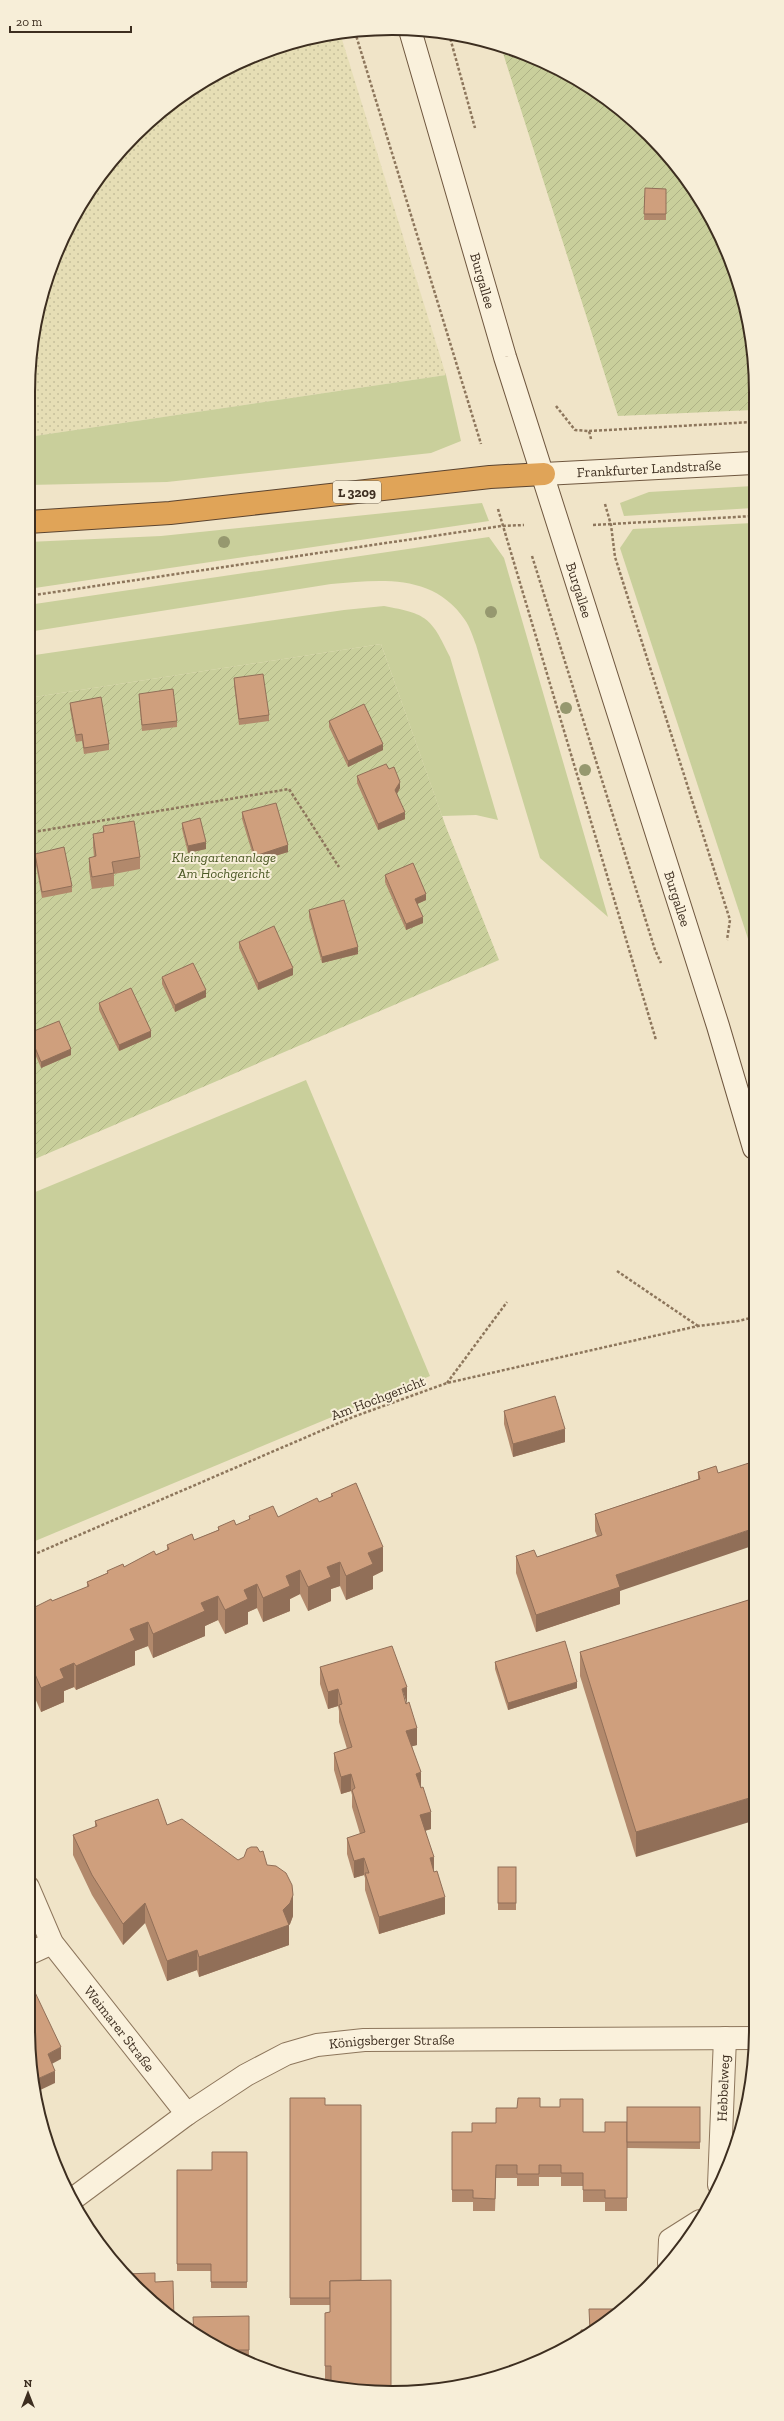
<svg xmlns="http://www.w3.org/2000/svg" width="784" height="2421" font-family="'Zilla Slab',serif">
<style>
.farmland{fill:url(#farmland-dots)}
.grass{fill:#c9cf9b}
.garden{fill:url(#garden-furrows)}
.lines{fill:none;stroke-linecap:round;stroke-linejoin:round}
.street-casing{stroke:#8d765c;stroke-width:24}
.secondary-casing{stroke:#6f573f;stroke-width:24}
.highway-casing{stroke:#5b4430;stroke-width:24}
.path{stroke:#8d765c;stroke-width:2.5;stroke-dasharray:3 2;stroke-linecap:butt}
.street{stroke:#faf1dc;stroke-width:22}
.secondary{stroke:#faf1dc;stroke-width:22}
.highway{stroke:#e0a458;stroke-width:22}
.tree{fill:#96986f}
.wall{fill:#b2896c}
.shaded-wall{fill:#916f58}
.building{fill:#cf9f7d;stroke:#916f58}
.labels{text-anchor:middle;stroke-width:4;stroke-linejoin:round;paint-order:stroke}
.shield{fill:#f7eed8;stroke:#756857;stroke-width:1}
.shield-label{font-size:13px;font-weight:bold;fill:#3d2e20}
.street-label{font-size:14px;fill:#3d2e20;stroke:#f7eed8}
.park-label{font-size:14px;font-style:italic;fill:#4d5a26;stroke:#f7eed8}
.rim{fill:none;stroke:#3d2e20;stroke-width:2}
</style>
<defs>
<pattern id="farmland-dots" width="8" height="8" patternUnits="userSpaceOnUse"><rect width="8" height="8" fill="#e6deb5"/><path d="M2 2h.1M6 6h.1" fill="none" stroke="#c6bf9b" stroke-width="1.8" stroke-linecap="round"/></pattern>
<pattern id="garden-furrows" width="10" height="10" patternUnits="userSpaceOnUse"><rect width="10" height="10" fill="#c9cf9b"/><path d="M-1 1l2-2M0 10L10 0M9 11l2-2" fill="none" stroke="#aeb285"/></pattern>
</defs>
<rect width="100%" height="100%" fill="#f0e4c8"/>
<path class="farmland" d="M340,33L446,375L28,437V392L35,321L56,252L89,190L135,134L190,89L253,56L321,35Z"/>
<g class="grass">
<path d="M446,375L461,441L431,453L167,482L28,485V437Z"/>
<path d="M753,486V508L624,516L620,503L649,492Z"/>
<path d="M482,503L489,521L28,589V542L161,536Z"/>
<path d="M753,523L754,957L620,548L633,529Z"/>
<path d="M489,537L504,558L608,917L540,858L476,645C473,637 470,627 465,620C433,573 381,580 331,584L28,632V605Z"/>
<path d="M384,606C427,614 431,617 450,657L498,820L476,815L442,816L381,644L28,698V656L344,610Z"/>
<path d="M306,1080L430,1376L28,1544V1195Z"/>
</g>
<g class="garden">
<path d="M502,50L574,77L666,152L719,231L753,344V410L618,416Z"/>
<path d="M381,644L446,827L499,960L28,1162V698Z"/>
</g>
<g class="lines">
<g class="street-casing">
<g id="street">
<path id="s1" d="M28,1887L52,1943L187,2114"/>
<path d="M28,1954L52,1943"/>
<path id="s2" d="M719,2185L725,2038"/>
<path id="s3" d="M74,2198L187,2114L246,2075L286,2054L317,2045L364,2040L755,2038"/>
<path d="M669,2263L670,2240L700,2221"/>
</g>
</g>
<g class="secondary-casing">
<g id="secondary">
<path id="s4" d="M410,30L505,357L718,1026L754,1148"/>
<path id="s5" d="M544,474L753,463"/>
</g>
</g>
<g class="highway-casing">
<path id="highway" d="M28,522L170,513L490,477L544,474"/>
</g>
<g class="path">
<path d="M355,32L481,444"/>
<path d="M449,34L475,128"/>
<path d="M556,406L575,430L589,431L591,439"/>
<path d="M589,431L753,422"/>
<path d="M605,504L611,525L615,557L730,920L727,940"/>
<path d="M498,509L656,1040"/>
<path d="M593,525L753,516"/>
<path d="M532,556L655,950L661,963"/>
<path d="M28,596L501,526L524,525"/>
<path d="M28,833L289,789L339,867"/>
<path d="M617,1271L698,1326"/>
<path d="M447,1383L507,1302"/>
<path d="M28,1557L353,1417L447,1383L698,1326L738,1321L755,1317"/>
</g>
<use href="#street" class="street"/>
<use href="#secondary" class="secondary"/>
<use href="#highway" class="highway"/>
</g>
<g class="tree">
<circle cx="224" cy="542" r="6"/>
<circle cx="491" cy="612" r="6"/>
<circle cx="566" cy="708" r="6"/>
<circle cx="585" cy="770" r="6"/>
</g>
<g class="wall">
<path d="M645,188L666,189V220H644Z"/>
<path d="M234,678L269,715V721L239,725L234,685Z"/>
<path d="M139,694L177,721V727L142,731L139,700Z"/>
<path d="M70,703L109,744V750L84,754L82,741L76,742L70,709Z"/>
<path d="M329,721L383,750L348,767L329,727Z"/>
<path d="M389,769L400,788L397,794L405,819L378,830L357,783V776Z"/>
<path d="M242,812L288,852L255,862L242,819Z"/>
<path d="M182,823L206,849L188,853L182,829Z"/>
<path d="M103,826L140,857V869L114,874V886L92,889L89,870V858L94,857L93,846V834L103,832Z"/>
<path d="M35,854L72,886V892L42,898L35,860Z"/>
<path d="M385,875L426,900L417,904L423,923L406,930L385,882Z"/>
<path d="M309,910L358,954L322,963L309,917Z"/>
<path d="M239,942L293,975L258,990L239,948Z"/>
<path d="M162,977L206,997L175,1012L162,984Z"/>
<path d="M99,1003L151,1037L119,1051L99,1010Z"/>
<path d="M29,1033L71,1055L41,1068L29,1040Z"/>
<path d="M504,1411L565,1442L513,1457L504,1424Z"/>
<path d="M716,1466L620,1591V1604L536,1632L516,1573V1556L537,1557L597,1536L595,1531V1514L698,1479V1472Z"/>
<path d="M331,1494L383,1571L373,1576V1589L346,1600L340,1586L331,1589V1601L308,1611L300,1594L290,1599V1611L263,1622L257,1608L248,1612V1624L225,1634L218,1620L205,1626V1636L153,1658L148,1646L135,1651V1665L76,1690L74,1687L64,1691V1702L41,1712L28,1682V1612L35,1609V1607L52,1601L87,1587V1582L107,1573V1571L124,1567L167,1550V1545L194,1540L218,1530V1527L236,1525L249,1520V1516L278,1517L319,1502L331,1497Z"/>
<path d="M755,1598L636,1857L580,1676V1652Z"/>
<path d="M495,1662L577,1688L508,1710L495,1669Z"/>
<path d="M320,1667L407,1703L417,1745L412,1746L431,1829L425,1831L434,1872L445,1914L379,1934L365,1890V1878L364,1875L354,1878L347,1854V1838L360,1834L352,1807V1795L351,1791L341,1794L334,1770V1753L347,1749L339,1722V1711L338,1706L328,1709L320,1684Z"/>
<path d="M95,1821L167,1825L238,1860L267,1865L293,1916L290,1924L289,1925V1945L199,1977L197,1970L167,1981L145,1923L123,1945L92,1895L73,1855V1835L95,1827Z"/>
<rect x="498" y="1867" width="18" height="43"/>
<path d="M290,2098L325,2105L345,2390L325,2384V2313L330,2312V2305H290Z"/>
<path d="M540,2107L583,2132H605L627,2122L700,2107V2149L627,2148V2135V2211H605V2202H583V2186H561V2177H539V2186H517V2178H496L495,2211H473V2202H452V2132H472L496,2123L517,2108Z"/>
<path d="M247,2152V2288H211V2271H177V2170H212Z"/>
<path d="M249,2316V2356H233L231,2355L194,2332Z"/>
</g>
<g class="shaded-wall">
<path d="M32,722V729L29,756V749Z"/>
<path d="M383,744V750L348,767V761Z"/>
<path d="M400,782V788L395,797V790Z"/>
<path d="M405,812V819L378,830V824Z"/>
<path d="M206,842V849L188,853V846Z"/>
<path d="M288,845V852L255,862V856Z"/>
<path d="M426,894V900L415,905V899Z"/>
<path d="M423,917V923L406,930V924Z"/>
<path d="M358,947V954L322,963V957Z"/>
<path d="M293,968V975L258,990V983Z"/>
<path d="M206,990V997L175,1012V1005Z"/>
<path d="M151,1031V1037L119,1051V1045Z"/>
<path d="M71,1049V1055L41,1068V1062Z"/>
<path d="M565,1429V1442L513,1457V1444Z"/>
<path d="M755,1528V1545L620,1591V1604L536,1632V1615L616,1575Z"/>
<path d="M383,1547V1571L373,1576V1589L346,1600V1576L368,1553Z"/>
<path d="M340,1562V1586L331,1589V1601L308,1611V1587L327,1567Z"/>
<path d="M300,1570V1594L290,1599V1611L263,1622V1598L286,1576Z"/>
<path d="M257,1584V1608L248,1612V1624L225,1634V1610L244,1590Z"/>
<path d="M218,1596V1620L205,1626V1636L153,1658V1634L201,1603Z"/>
<path d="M148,1622V1646L135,1651V1665L76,1690V1666L130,1629Z"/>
<path d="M74,1663V1687L64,1691V1702L41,1712V1688L60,1669Z"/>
<path d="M577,1682V1688L508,1710V1703Z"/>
<path d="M407,1687V1704L402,1689Z"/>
<path d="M338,1689V1706L328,1709V1692Z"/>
<path d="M417,1728V1745L406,1748V1731Z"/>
<path d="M421,1772V1789L416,1774Z"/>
<path d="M351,1774V1791L341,1794V1777Z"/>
<path d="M756,1796V1820L636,1857V1832Z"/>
<path d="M431,1812V1829L420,1832V1815Z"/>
<path d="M434,1857V1874L430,1858Z"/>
<path d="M364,1858V1875L354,1878V1861Z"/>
<path d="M293,1895V1916L290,1924L289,1925V1945L199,1977V1957L283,1910Z"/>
<path d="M445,1897V1914L379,1934V1917Z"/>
<path d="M145,1903V1923L123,1945V1924Z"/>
<path d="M197,1950V1970L167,1981V1961Z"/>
<path d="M61,2047V2059L48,2066V2054Z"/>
<path d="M55,2071V2083L34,2093L33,2081Z"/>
</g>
<g class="building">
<path d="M645,188L666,189V214H644Z"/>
<path d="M263,674L269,715L239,719L234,678Z"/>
<path d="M173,689L177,721L142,725L139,694Z"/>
<path d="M101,697L109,744L84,748L82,734L76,735L70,703Z"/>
<path d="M364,704L383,744L348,761L329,721Z"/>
<path d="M28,722H32L29,749H28Z"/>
<path d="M386,764L389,769L394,767L400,782L395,790L405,812L378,824L357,776Z"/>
<path d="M276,803L288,845L255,856L242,812Z"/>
<path d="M200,818L206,842L188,846L182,823Z"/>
<path d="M134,821L140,857L112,862L114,873L92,877L89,858L96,856L93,834L104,832L103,826Z"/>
<path d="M64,847L72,886L42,892L35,854Z"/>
<path d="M413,863L426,894L415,899L423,917L406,924L385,875Z"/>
<path d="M344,900L358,947L322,957L309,910Z"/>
<path d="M274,926L293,968L258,983L239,942Z"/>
<path d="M193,963L206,990L175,1005L162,977Z"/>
<path d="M131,988L151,1031L119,1045L99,1003Z"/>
<path d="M59,1021L71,1049L41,1062L29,1033Z"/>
<path d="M555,1396L565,1429L513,1444L504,1411Z"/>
<path d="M749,1463L755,1481V1528L616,1575L620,1587L536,1615L516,1556L534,1550L537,1557L602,1535L595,1514L700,1479L698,1472L716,1466L718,1473Z"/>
<path d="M356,1483L383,1547L368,1553L373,1564L346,1576L340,1562L327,1567L331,1577L308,1587L300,1570L286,1576L290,1586L263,1598L257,1584L244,1590L248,1599L225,1610L218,1596L201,1603L205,1611L153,1634L148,1622L130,1629L135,1640L76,1666L74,1663L60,1669L64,1678L41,1688L28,1658V1612L36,1609L35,1607L51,1599L52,1601L89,1586L87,1582L108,1573L107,1571L123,1564L124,1567L154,1551L156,1555L169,1549L167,1545L192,1534L194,1540L219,1530L218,1527L234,1520L236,1525L250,1519L249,1516L273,1506L278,1517L317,1498L319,1502L333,1496L331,1494Z"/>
<path d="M755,1598L756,1796L636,1832L580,1652Z"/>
<path d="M565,1641L577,1682L508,1703L495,1662Z"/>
<path d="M392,1646L407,1687L402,1689L406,1704L409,1702L417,1728L406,1731L421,1772L416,1774L421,1788L423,1787L431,1812L420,1815L434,1857L430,1858L434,1872L437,1871L445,1897L379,1917L365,1873H369L364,1858L354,1861L347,1838L365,1832L352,1790L355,1788L351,1774L341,1777L334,1753L352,1747L339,1705L342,1704L338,1689L328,1692L320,1667Z"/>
<path d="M158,1799L167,1825L182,1819L238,1860L244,1857L247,1849L251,1847H257L260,1852L263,1851L267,1865L276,1866L286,1873L292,1885L293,1895L290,1903L283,1910L289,1925L199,1957L197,1950L167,1961L145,1903L123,1924L92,1875L73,1835L97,1826L95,1821Z"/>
<rect x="498" y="1867" width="18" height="36"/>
<path d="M32,1986L61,2047L48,2054L55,2071L33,2081L28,2029V1987Z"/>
<path d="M290,2098H325V2105H361V2280L330,2281V2298H290Z"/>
<path d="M518,2098H540V2107H560V2099H583V2132H605V2122H627V2198H605V2190H583V2173H561V2165H539V2174H517V2165H496L495,2199L473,2198V2190H452V2132H472V2123H496V2108H517Z"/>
<rect x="627" y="2107" width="73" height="35"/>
<path d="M212,2152H247V2282H211V2264H177V2170H212Z"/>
<path d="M155,2273V2282L173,2281L174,2320L171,2318L123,2274Z"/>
<path d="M391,2280V2391L345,2390L331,2386V2366H325V2313L330,2312V2281Z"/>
<path d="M589,2309H621L594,2332L581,2338V2330H590Z"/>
<path d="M249,2316V2350H222L194,2332L193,2317Z"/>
</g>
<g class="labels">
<rect class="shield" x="333" y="481" width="48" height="22" rx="3"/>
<g class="shield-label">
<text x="357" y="497">L 3209</text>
</g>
<g class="street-label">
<text dy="5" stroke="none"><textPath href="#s4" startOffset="261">Burgallee</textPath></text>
<text dy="5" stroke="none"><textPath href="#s5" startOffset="105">Frankfurter Landstraße</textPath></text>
<text dy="5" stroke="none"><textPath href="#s4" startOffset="585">Burgallee</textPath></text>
<text dy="5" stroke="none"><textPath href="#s4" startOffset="909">Burgallee</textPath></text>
<text transform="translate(378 1398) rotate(-21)" y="5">Am Hochgericht</text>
<text dy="5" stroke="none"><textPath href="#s1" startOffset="170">Weimarer Straße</textPath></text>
<text dy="5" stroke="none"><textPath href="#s3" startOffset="364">Königsberger Straße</textPath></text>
<text dy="5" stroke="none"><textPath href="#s2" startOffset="97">Hebbelweg</textPath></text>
</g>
<g class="park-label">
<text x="224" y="862">Kleingartenanlage<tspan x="224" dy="16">Am Hochgericht</tspan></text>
</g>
</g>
<path d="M0 0H784V2421H0ZM392 35H392A357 357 0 0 1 749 392V2029A357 357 0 0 1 392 2386H392A357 357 0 0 1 35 2029V392A357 357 0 0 1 392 35Z" fill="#f7eed8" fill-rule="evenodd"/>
<path class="rim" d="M392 35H392A357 357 0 0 1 749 392V2029A357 357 0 0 1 392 2386H392A357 357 0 0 1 35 2029V392A357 357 0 0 1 392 35Z"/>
<g transform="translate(28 2393)" stroke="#f7eed8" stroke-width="3" paint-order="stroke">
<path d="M0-3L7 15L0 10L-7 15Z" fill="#3d2e20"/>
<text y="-6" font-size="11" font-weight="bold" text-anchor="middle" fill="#3d2e20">N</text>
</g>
<path d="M10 26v6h121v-6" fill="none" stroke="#3d2e20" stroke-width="2"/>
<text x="16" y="26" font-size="12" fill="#3d2e20" stroke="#f7eed8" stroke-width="3" paint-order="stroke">20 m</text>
</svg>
